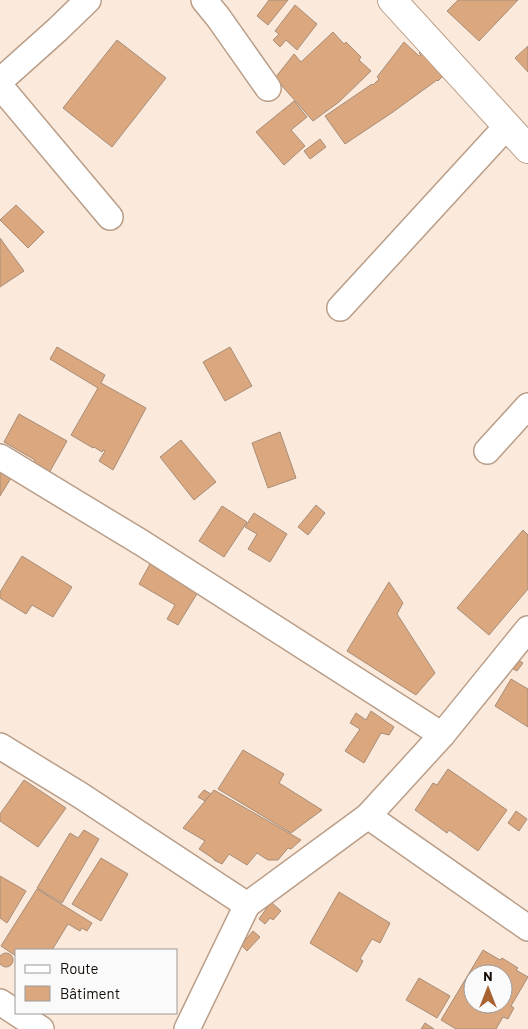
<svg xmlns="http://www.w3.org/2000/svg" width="528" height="1029" font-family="Barlow,sans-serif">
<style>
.building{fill:#daa77f;stroke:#a88d77;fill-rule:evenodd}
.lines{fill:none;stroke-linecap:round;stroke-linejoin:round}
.minor-casing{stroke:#b99d87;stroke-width:28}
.secondary-casing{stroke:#b99d87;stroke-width:30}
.minor{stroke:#fff;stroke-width:25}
.secondary{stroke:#fff;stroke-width:28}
</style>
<rect width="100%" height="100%" fill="#fbe9db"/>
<g class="building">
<path d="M269,0H288L268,25L257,16Z"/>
<path d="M458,0H518L479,41L447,11Z"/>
<path d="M295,5L317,24L297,50L286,40L280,47L273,40L279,34L275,31Z"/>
<path d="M333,32L344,44L346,42L361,57L359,60L371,71L339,102L313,121L275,78L294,54L301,62Z"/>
<path d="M117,40L166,78L112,147L63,108Z"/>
<path d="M404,42L419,56L421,55L419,53L427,46L450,69L438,81L437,80L393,112L345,144L325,116L372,84L373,85L379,79L377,77Z"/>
<path d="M528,46V72L515,58Z"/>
<path d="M294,101L307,117L291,130L305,146L284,165L256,132Z"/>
<path d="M320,139L326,147L310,159L304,151Z"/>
<path d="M16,205L44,232L28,248L0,220Z"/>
<path d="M0,238L24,271L0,287Z"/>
<path d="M57,347L105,375L101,383L146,408L113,470L99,461L105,451L103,450L102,452L94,447L93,448L71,435L98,388L50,359Z"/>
<path d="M230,347L252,386L225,401L203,362Z"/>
<path d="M19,414L67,441L49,473L33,463L35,460L4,442Z"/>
<path d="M280,432L296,478L268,488L252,443Z"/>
<path d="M181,440L216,482L194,500L160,457Z"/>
<path d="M0,471L11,478L0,496Z"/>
<path d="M316,505L325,513L308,535L298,527Z"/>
<path d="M222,506L247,522L224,557L199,541Z"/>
<path d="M254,513L287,534L270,562L248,549L257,534L245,527Z"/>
<path d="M523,530L528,535V589L489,635L457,608Z"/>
<path d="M22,556L72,587L53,617L32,605L26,614L0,598V592Z"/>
<path d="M150,564L198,592L178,625L167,619L175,605L139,584Z"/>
<path d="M389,582L403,603L397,614L435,673L416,695L347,651Z"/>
<path d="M516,659L523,663L517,671L510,667Z"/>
<path d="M511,679L528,689V727L495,706Z"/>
<path d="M371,711L394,727L389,735L381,733L364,763L345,751L360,729L350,723L356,713L366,720Z"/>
<path d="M243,750L284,774L279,783L322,810L291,833L218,789Z"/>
<path d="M448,769L507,810L478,851L449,830L447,833L415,810L433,783L437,785Z"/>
<path d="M24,780L66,808L38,847L0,821V814Z"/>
<path d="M204,790L211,794L205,801L198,797Z"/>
<path d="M214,790L301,840L291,849L288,848L278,860H268L257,853L247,865L229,854L222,864L214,860V859L199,849L205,841L183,828Z"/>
<path d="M516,811L527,819L519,831L508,823Z"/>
<path d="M84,830L99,839L62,903L37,888L70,833L78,838Z"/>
<path d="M101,858L128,874L101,921L72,904Z"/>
<path d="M0,876L26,891L7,923L0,918Z"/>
<path d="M37,889L92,923L87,931L82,928L80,931L68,924L52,950H16V956L1,946Z"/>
<path d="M339,892L390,923L380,943L372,939L360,959L363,961L357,972L310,943Z"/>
<path d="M271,902L281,911L273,920L270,918L265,924L259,919Z"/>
<path d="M253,931L260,937L247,951L241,945Z"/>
<path d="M483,950L500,960L502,958L518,968L516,970L528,977L511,1006L514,1008L508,1019L503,1017L496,1029H456L441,1020ZM473,974H503V1004H473Z"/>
<circle cx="6" cy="960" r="7"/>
<path d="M419,978L450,996L437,1018L406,1000Z"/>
<path d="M425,1023L434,1029H421Z"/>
</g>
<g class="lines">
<g class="minor-casing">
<g id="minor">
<path d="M204,0L218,17L268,88"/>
<path d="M0,81L57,30L88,0"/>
<path d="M0,86L110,217"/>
<path d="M340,308L507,126"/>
<path d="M487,451L528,406"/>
<path d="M0,457L142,543L442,735"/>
<path d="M0,746L80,795L247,905"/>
<path d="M368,816L528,928"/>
<path d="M0,1002L41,1029"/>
<path d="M187,1029L247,905L368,816L442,735L528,629"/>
</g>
</g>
<g class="secondary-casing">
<path id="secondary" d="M392,0L528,149"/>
</g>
<use href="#minor" class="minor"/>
<use href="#secondary" class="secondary"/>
</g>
<rect x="15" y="949" width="162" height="65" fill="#fafafa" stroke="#9e9a98"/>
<rect x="25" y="965" width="25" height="8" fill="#ffffff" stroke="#9e9a98"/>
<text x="60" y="974" font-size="15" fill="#140a04">Route</text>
<rect x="25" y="986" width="25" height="15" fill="#daa77f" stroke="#9e9a98"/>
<text x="60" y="999" font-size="15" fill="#140a04">Bâtiment</text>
<g transform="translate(488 989)"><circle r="24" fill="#fafafa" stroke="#9e9a98"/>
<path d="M0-4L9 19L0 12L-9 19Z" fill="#a76432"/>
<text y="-8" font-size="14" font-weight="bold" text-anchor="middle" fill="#140a04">N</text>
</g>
</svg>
